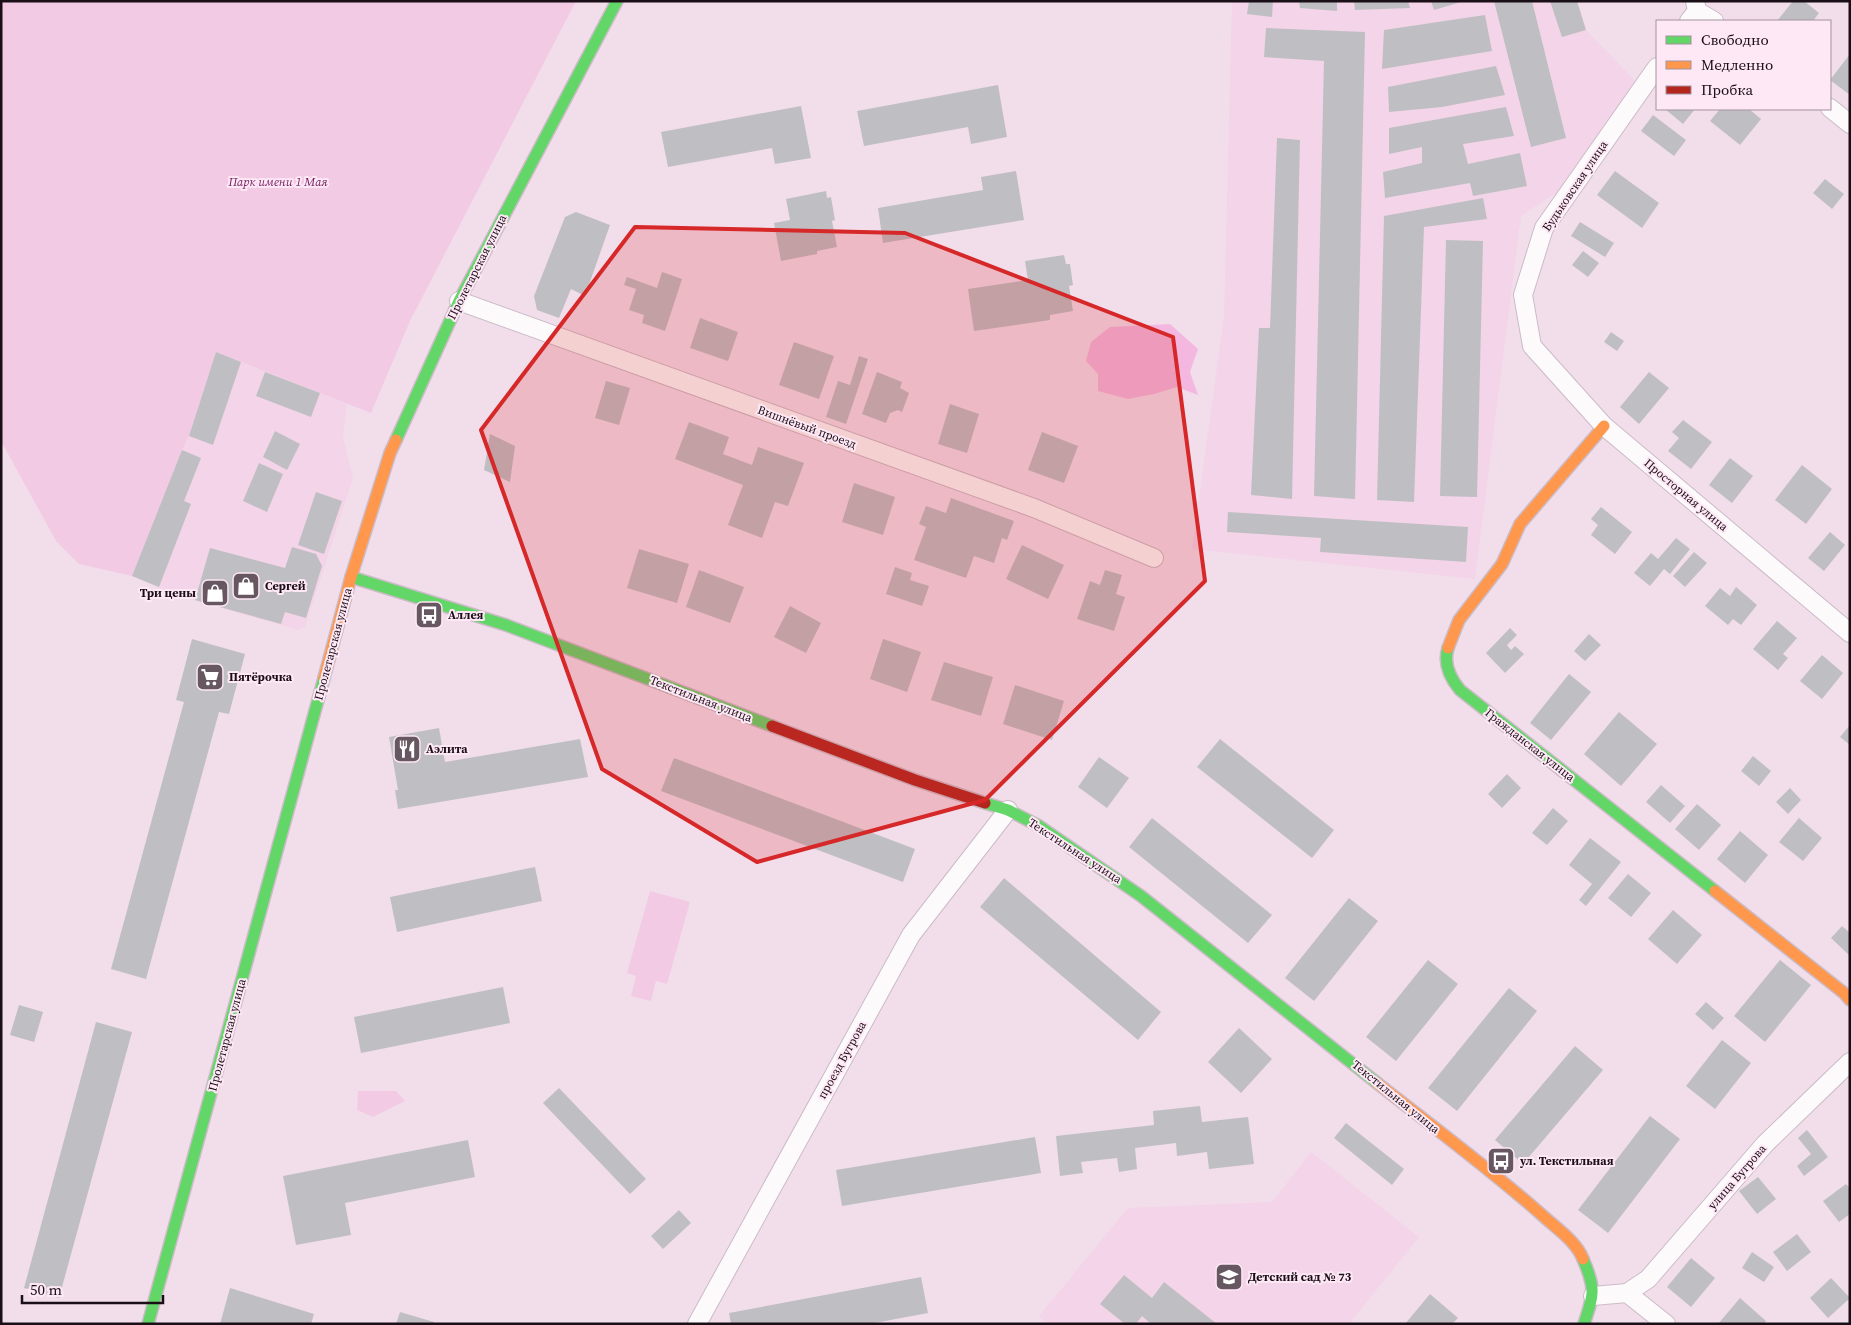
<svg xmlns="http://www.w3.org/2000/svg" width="1851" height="1325" font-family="'Source Serif 4',serif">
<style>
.built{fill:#f4d4e8}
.green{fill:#f2cae4}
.water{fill:#f4b8e0}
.building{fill:#bfbfc3}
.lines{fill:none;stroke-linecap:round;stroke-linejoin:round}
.street-casing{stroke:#cbbbc6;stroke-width:20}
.fast-casing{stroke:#cbbbc6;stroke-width:14}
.slow-casing{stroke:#cbbbc6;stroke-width:14}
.jam-casing{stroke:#cbbbc6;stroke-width:14}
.street{stroke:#fdfafc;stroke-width:18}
.fast{stroke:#63d668;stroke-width:11}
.slow{stroke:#ff974d;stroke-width:11}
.jam{stroke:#b3261e;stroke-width:11}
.marked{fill:#d62828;fill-opacity:0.2;stroke:#d62828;stroke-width:4;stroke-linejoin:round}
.labels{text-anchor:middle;stroke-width:4;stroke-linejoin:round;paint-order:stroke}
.park-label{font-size:12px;font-style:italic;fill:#721a5d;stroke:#fee8f6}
.street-label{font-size:12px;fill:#1b0f17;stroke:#fee8f6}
.poi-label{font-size:12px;font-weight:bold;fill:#1b0f17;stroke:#fee8f6;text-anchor:start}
</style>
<rect width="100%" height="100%" fill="#f2deeb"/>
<g class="built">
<path d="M1232,1H1577L1586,30L1639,85L1569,184L1521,216L1475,579L1192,549L1224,316Z"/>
<path d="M216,352L347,404L343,437L353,478L307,621L305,627L298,630L172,594L132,576L182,450L189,436Z"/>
<path d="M1311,1152L1419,1237L1349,1324H1048L1039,1316L1128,1208L1272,1202Z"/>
</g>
<g class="green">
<path d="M1,1H576L410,321L371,413L216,352L189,436L182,450L132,576L79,564L56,541L1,441Z"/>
<path d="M650,891L690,902L667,984L656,981L651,1001L631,996L636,976L627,973Z"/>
<path d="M358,1091H396L405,1101L373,1117L357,1110Z"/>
</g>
<path class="water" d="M1170,324L1198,349L1190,372L1198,395L1177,387L1154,394L1128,399L1098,391V374L1086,361L1091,342L1110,327Z"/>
<g class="building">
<path d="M1249,1H1273L1272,17L1247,14Z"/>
<path d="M1299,1H1337V11L1300,8Z"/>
<path d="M1354,1H1408L1410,8L1355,10Z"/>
<path d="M1431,1H1461V2L1434,10Z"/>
<path d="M1494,1H1532L1566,138L1531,147Z"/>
<path d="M1550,1H1577L1586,30L1562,37Z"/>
<path d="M1793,1H1804L1819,13L1813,21H1777Z"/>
<path d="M1485,15L1492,51L1382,69L1384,30Z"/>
<path d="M1266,28L1365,32L1355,499L1314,496L1324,61L1264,57Z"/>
<path d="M1850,54V95L1830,80Z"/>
<path d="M1496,66L1505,95L1442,107L1389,112L1388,87Z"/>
<path d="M998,85L1007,137L971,144L968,127L864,146L857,111Z"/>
<path d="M801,106L811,158L775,164L772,148L668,167L661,132Z"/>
<path d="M1506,107L1514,136L1463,144L1468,164L1520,153L1527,186L1473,196L1470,183L1385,198L1383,172L1422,163V147L1389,154V128Z"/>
<path d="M1665,109H1695L1683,124Z"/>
<path d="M1720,109H1749L1761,119L1740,145L1710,121Z"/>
<path d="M1653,115L1686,140L1674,156L1641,131Z"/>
<path d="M1277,138L1300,140L1292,499L1251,495L1259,328H1270Z"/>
<path d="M1016,171L1024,220L883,243L878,208L983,190L981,177Z"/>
<path d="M1615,171L1659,203L1642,228L1597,195Z"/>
<path d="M1825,179L1844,194L1832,209L1813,193Z"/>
<path d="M826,191L827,198L831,197L835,220L832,221L837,247L817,251V254L781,261L774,223L790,220L786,199Z"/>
<path d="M1483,198L1487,219L1424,227L1414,502L1377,500L1384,216Z"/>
<path d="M576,212L610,225L585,296L571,289L559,318L537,310L534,296L565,217Z"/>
<path d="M1580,222L1614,243L1605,257L1571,236Z"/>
<path d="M1446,240L1483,241L1477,497L1440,496Z"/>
<path d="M1583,251L1599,263L1588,277L1572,265Z"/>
<path d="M1064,255L1066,264H1070L1073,285L1069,286L1073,311L1050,315V320L974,331L968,289L1028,280L1025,261Z"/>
<path d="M662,272L682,279L665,331L642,323L644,315L629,310L636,289L624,285L627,277L657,288Z"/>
<path d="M700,318L738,332L728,361L690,348Z"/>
<path d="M1611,332L1624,341L1617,351L1604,342Z"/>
<path d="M794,342L834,356L819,399L779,385Z"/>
<path d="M216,352L241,362L213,445L189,436Z"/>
<path d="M859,356L868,359L846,424L826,417L838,381L850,385Z"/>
<path d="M265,372L320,393L311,417L256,396Z"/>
<path d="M877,372L902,382L900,388L909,393L902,412L898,410L890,413L886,423L862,414Z"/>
<path d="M1649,372L1669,388L1639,424L1620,407Z"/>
<path d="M606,381L630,388L619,425L595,418Z"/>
<path d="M950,404L979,414L967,453L938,444Z"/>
<path d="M1683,420L1712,442L1691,469L1668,451L1679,438L1672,432Z"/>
<path d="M689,422L729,437L723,454L752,465L758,447L804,463L788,506L775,502L762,538L728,525L743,485L675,459Z"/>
<path d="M275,431L300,444L287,470L263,457Z"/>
<path d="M1042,432L1078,446L1064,483L1028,470Z"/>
<path d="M490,434L515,446L510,482L484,470Z"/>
<path d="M182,450L201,458L184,501L191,504L159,587L132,576Z"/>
<path d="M1730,458L1753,476L1732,503L1709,485Z"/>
<path d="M259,463L283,474L267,512L243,501Z"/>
<path d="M1802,465L1832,489L1806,524L1775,500Z"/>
<path d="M854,483L895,497L883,535L842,522Z"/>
<path d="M316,492L342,501L324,554L298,545Z"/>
<path d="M951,498L1014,521L1007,540L1002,538L994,563L974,556L966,578L914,560L926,527L919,524L926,506L946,513Z"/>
<path d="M1601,507L1632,532L1615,554L1591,535L1598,525L1591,519Z"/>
<path d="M1228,512L1468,527L1466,562L1320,552L1321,538L1227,532Z"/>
<path d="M1830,532L1845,545L1824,571L1808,558Z"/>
<path d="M1676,538L1690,549L1670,574L1664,569L1650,586L1634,573L1651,553L1658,559Z"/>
<path d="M1022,545L1064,565L1048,599L1006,579Z"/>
<path d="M292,547L316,554L322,566L306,618L285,612L281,624L195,600L210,548L285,568Z"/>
<path d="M639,549L689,564L677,603L627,588Z"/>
<path d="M1694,552L1707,563L1685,587L1673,576Z"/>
<path d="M895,567L912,573L910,580L929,586L922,606L886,594Z"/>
<path d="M699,570L744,587L730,623L686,607Z"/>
<path d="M1105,570L1122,575L1116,594L1125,597L1114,631L1077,619L1090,581L1100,585Z"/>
<path d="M1736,587L1757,605L1741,625L1733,619L1728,625L1705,606L1720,588L1730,596Z"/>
<path d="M790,606L821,623L806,653L774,637Z"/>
<path d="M1777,621L1797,638L1783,654L1788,658L1778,670L1753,649Z"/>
<path d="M1510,628L1517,635L1507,645L1511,650L1515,646L1524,654L1505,673L1486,653Z"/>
<path d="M1589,634L1601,645L1585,661L1574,651Z"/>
<path d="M192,639L245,654L229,714L219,712L146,979L111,969L184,702L176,700Z"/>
<path d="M883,639L921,652L907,692L870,679Z"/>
<path d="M1822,655L1843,673L1822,699L1800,681Z"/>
<path d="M944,662L993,677L981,716L931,700Z"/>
<path d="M1569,674L1591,692L1551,740L1530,723Z"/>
<path d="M1015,685L1064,701L1052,740L1003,724Z"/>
<path d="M1619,712L1657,744L1621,786L1584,754Z"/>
<path d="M1850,725V745L1840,737Z"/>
<path d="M439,728L445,762L580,739L588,777L398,809L395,790H398L389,737Z"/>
<path d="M1220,739L1334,830L1312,858L1197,767Z"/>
<path d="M1753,756L1771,771L1759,786L1741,771Z"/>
<path d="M1099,757L1129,778L1107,808L1078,787Z"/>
<path d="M674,758L915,849L903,882L661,791Z"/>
<path d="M1507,774L1521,788L1502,808L1488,794Z"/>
<path d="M1661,785L1685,806L1670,823L1646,802Z"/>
<path d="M1790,788L1801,800L1788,814L1776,802Z"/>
<path d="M1697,804L1721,825L1699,850L1675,829Z"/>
<path d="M1553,808L1568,821L1547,845L1532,833Z"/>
<path d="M1152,818L1272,915L1248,943L1129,847Z"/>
<path d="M1799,818L1822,838L1803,861L1779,842Z"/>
<path d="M1740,831L1768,855L1745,883L1717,859Z"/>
<path d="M1590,838L1621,862L1586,906L1579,900L1592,884L1569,865Z"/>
<path d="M535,867L542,901L397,932L390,897Z"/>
<path d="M1628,874L1651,893L1631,917L1608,898Z"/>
<path d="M1004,878L1161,1012L1138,1040L980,907Z"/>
<path d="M1349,898L1378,921L1314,1001L1285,978Z"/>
<path d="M1673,910L1702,935L1677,964L1648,939Z"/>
<path d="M1842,926L1850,933V956L1831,938Z"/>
<path d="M1428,960L1458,984L1396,1061L1366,1037Z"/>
<path d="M1780,960L1811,985L1765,1042L1734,1016Z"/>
<path d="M503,987L510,1023L361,1053L354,1017Z"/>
<path d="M1509,988L1537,1011L1457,1111L1428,1088Z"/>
<path d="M1706,1002L1724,1018L1713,1030L1695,1014Z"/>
<path d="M19,1005L43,1012L34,1042L10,1035Z"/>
<path d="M96,1022L132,1032L59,1298L24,1288Z"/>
<path d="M1239,1028L1272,1059L1241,1093L1208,1062Z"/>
<path d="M1722,1040L1751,1063L1715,1109L1686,1086Z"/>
<path d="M1575,1046L1603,1070L1523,1164L1495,1140Z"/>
<path d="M559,1088L646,1179L630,1194L543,1103Z"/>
<path d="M1200,1106L1202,1122L1248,1117L1254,1164L1209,1169L1207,1152L1177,1156L1176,1143L1135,1148L1137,1169L1119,1172L1117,1158L1081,1162L1083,1173L1060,1176L1056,1136L1154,1125L1153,1111Z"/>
<path d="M1650,1116L1680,1139L1608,1233L1578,1210Z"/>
<path d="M1346,1123L1404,1169L1392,1185L1334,1138Z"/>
<path d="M1807,1130L1828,1157L1804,1176L1797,1166L1811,1154L1798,1138Z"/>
<path d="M1035,1137L1041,1173L842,1206L836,1170Z"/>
<path d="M468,1140L475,1177L345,1203L351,1235L296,1245L283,1176Z"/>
<path d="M1758,1177L1776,1199L1757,1214L1739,1191Z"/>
<path d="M1846,1184L1850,1189V1214L1839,1222L1823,1201Z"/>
<path d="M679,1210L691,1223L663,1249L651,1236Z"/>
<path d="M1797,1234L1811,1252L1787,1271L1773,1252Z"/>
<path d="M1752,1252L1774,1267L1764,1282L1742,1268Z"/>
<path d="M1691,1258L1715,1278L1691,1307L1667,1287Z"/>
<path d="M1124,1275L1152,1298L1164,1282L1217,1324H1151L1142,1316L1136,1324H1125L1100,1304Z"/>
<path d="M921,1277L928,1313L869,1324H731L729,1313Z"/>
<path d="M1831,1278L1850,1298L1828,1318L1810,1298Z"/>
<path d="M230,1288L314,1314L311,1324H220Z"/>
<path d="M1430,1294L1458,1318L1452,1324H1405Z"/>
<path d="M1740,1298L1766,1321L1764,1324H1718Z"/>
<path d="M400,1312L434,1322V1324H396Z"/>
</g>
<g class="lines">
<g class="street-casing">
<g id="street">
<path d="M1697,11L1714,21"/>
<path d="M1689,21L1697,11L1695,1"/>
<path d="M1657,67L1544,228L1523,295L1532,346L1604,426L1850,633"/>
<path d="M1830,108L1850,124"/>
<path d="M459,301L1034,508L1154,558"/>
<path d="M1627,1293L1648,1279L1765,1144L1850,1062"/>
<path d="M1593,1296L1627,1293L1666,1324"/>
<path d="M697,1324L911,935L1008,810"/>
</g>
</g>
<g class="fast-casing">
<g id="fast">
<path d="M396,440L459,301L617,1"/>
<path d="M351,577L506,625L772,726"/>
<path d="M1448,648C1443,664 1450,678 1460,690L1715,891"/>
<path d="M985,803L1008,810L1039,826L1141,896L1377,1083"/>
<path d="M1583,1259C1596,1289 1594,1294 1584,1324"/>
<path d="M148,1324L324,678"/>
</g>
</g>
<g class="slow-casing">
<g id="slow">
<path d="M1448,648L1459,620L1502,564L1520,524L1604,426"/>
<path d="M324,678L351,577L390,453L396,440"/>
<path d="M1715,891L1844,993L1850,1000"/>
<path d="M1377,1083C1432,1126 1489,1168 1542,1215C1556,1228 1576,1241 1583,1259"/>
</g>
</g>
<g class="jam-casing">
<path id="jam" d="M772,726L915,780L985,803"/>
</g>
<use href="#street" class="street"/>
<use href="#fast" class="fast"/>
<use href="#slow" class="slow"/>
<use href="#jam" class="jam"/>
</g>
<path class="marked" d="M635,227L905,233L1173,337L1205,581L985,800L757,862L602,769L481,430Z"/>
<defs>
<g id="shop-square" transform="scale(1.4375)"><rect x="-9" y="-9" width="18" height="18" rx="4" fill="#665761" stroke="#fee8f6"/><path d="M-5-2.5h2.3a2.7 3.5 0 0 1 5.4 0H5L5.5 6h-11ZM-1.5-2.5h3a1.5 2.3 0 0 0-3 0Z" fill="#fff"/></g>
<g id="bus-square" transform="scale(1.4375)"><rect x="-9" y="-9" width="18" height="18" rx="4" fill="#665761" stroke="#fee8f6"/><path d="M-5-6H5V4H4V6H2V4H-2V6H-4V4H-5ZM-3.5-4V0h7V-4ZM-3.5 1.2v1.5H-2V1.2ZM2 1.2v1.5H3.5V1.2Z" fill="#fff"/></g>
<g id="supermarket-square" transform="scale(1.4375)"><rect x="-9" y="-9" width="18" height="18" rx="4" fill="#665761" stroke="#fee8f6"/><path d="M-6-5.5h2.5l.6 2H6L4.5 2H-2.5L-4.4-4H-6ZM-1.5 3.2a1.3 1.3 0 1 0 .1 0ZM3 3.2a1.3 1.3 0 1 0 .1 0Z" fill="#fff"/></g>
<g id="restaurant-square" transform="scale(1.4375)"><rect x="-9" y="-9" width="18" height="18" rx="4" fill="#665761" stroke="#fee8f6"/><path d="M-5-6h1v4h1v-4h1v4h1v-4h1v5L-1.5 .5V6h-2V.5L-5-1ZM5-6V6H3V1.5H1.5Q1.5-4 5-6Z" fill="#fff"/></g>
<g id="school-square" transform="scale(1.4375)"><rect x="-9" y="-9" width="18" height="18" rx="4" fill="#665761" stroke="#fee8f6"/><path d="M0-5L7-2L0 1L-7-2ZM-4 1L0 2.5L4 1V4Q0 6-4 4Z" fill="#fff"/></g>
</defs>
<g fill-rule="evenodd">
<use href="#shop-square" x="246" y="586"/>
<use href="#shop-square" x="215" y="593"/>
<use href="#bus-square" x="429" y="615"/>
<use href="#supermarket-square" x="210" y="677"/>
<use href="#restaurant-square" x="407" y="749"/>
<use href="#bus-square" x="1501" y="1161"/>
<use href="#school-square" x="1229" y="1277"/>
</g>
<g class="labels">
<g class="park-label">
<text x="278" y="186">Парк имени 1 Мая</text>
</g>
<g class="street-label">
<text transform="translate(1575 186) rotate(-56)" y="4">Будьковская улица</text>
<text transform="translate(477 267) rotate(-63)" y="4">Пролетарская улица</text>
<text transform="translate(807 427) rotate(20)" y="4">Вишнёвый проезд</text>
<text transform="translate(1686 495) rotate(40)" y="4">Просторная улица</text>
<text transform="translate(333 644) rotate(-75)" y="4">Пролетарская улица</text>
<text transform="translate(701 699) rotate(21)" y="4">Текстильная улица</text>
<text transform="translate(1530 745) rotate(38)" y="4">Гражданская улица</text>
<text transform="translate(1075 851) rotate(33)" y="4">Текстильная улица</text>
<text transform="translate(227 1035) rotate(-75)" y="4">Пролетарская улица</text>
<text transform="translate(842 1060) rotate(-61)" y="4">проезд Бугрова</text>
<text transform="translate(1396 1097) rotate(39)" y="4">Текстильная улица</text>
<text transform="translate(1737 1177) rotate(-49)" y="4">улица Бугрова</text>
</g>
<g class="poi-label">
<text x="265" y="590">Сергей</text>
<text x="196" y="597" text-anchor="end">Три цены</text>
<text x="448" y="619">Аллея</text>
<text x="229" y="681">Пятёрочка</text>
<text x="426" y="753">Аэлита</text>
<text x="1520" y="1165">ул. Текстильная</text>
<text x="1248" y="1281">Детский сад № 73</text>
</g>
</g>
<rect width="1851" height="1325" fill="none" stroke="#1b0f17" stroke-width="5"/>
<rect x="1656" y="20" width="175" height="90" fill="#fee8f6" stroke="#a3919d"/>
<rect x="1666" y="36" width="25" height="8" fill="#63d668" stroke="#a3919d"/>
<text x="1701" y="45" font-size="15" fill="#1b0f17">Свободно</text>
<rect x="1666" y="61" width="25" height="8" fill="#ff974d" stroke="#a3919d"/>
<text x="1701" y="70" font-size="15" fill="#1b0f17">Медленно</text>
<rect x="1666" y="86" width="25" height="8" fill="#b3261e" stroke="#a3919d"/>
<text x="1701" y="95" font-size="15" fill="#1b0f17">Пробка</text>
<path d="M22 1295v8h141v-8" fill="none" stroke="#1b0f17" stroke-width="2.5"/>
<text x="30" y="1295" font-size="15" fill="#1b0f17" stroke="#fee8f6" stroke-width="4" paint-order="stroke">50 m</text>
</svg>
